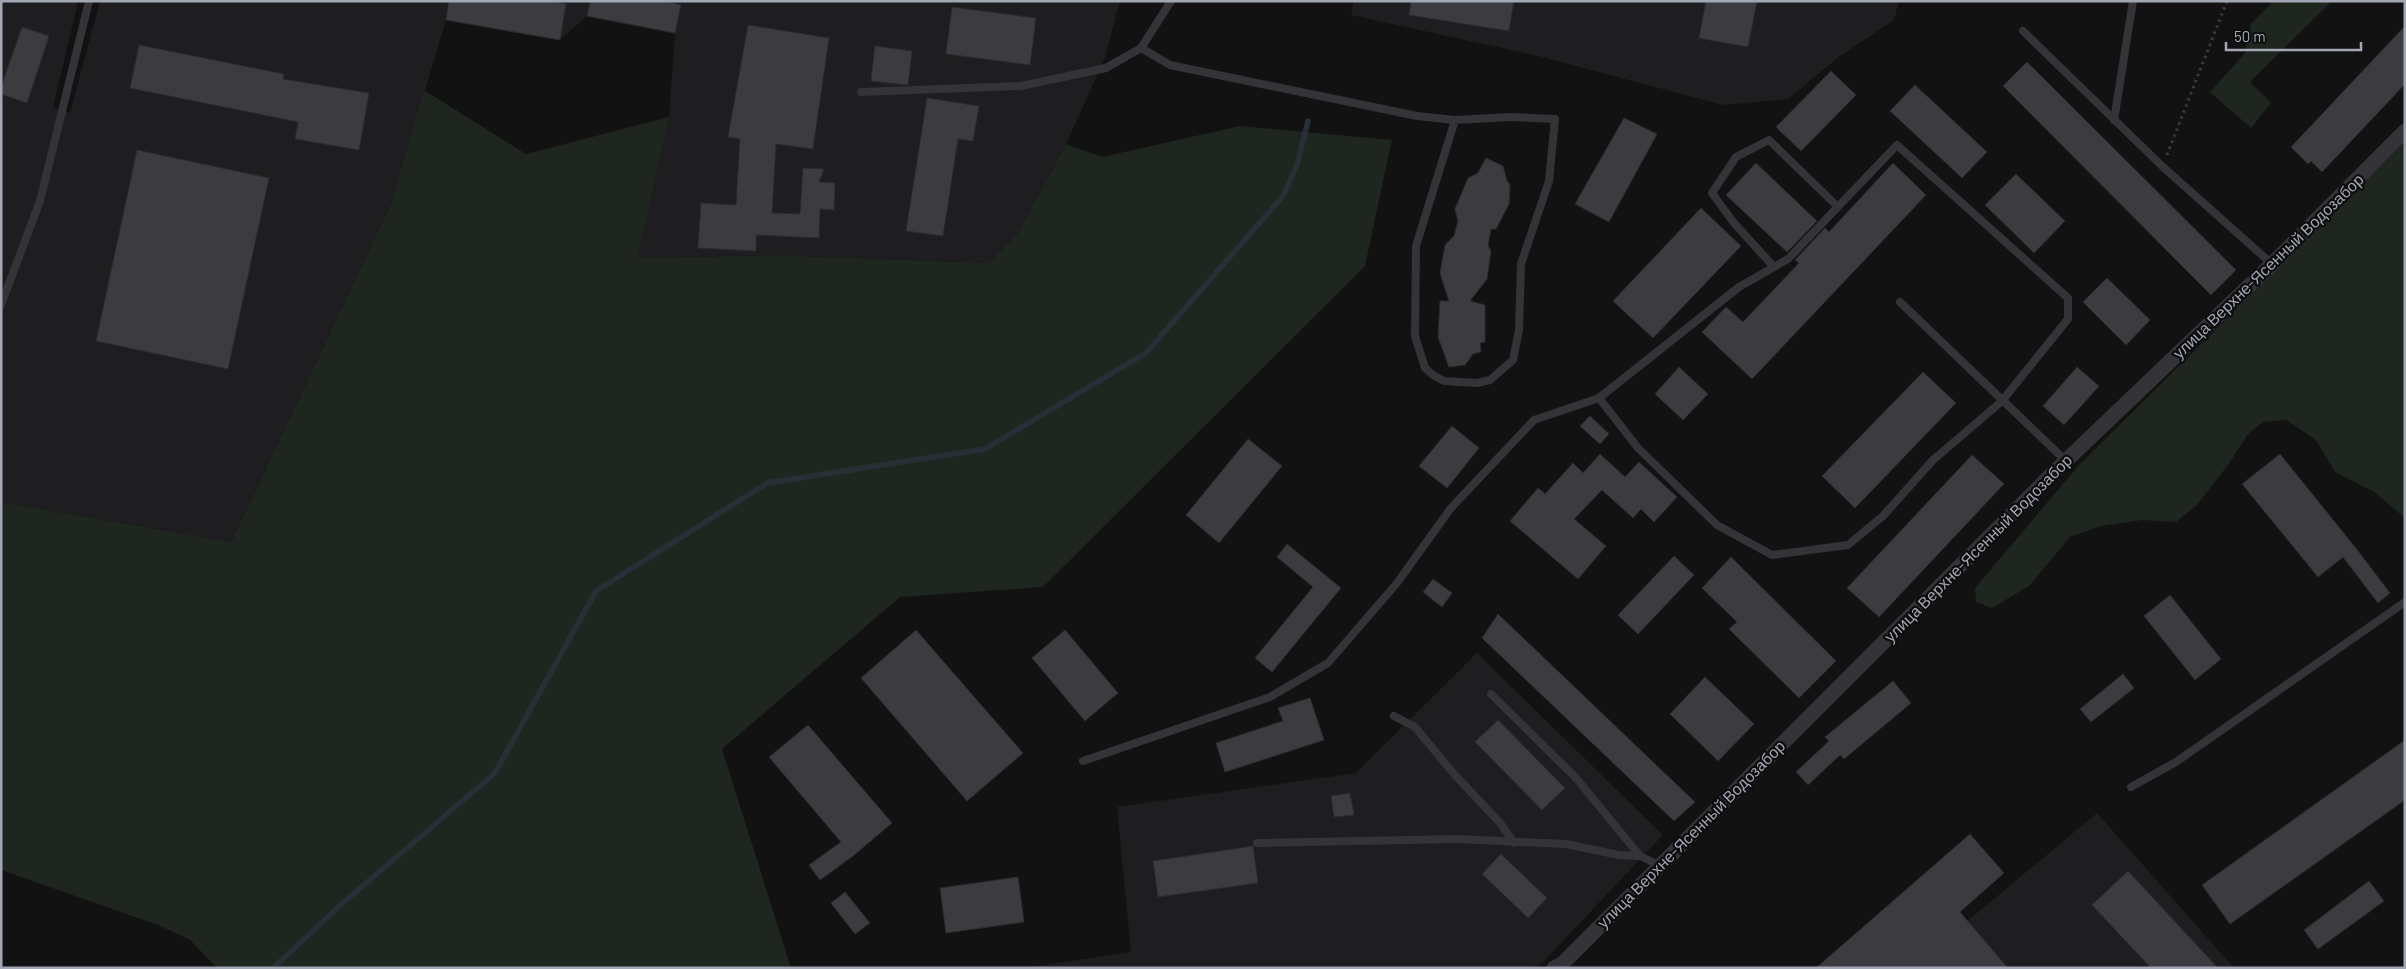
<svg xmlns="http://www.w3.org/2000/svg" width="2406" height="969" font-family="Barlow,sans-serif">
<style>
.built{fill:#1e1e20}
.green{fill:#1e261f}
.lines{fill:none;stroke-linecap:round;stroke-linejoin:round}
.stream{stroke:#283037;stroke-width:5.5}
.building{fill:#3c3c40;stroke:#2c2c2f}
.path{stroke:#393a3f;stroke-width:3;stroke-dasharray:2.5 4;stroke-linecap:butt}
.service{stroke:#333338;stroke-width:8}
.minor{stroke:#333338;stroke-width:15}
.labels{text-anchor:middle;stroke-width:4.5;stroke-linejoin:round;paint-order:stroke}
.street-label{font-size:16px;fill:#a3a7b4;stroke:#0d0d0e}
</style>
<rect width="100%" height="100%" fill="#121213"/>
<g class="built">
<path d="M1,1H78L53,108L70,113L100,1H1120L1105,58L1066,144L1017,236L990,263L773,255L638,258L669,117L675,34L587,16L560,40L446,20L391,204L231,542L1,502Z"/>
<path d="M1354,1H1899L1894,20L1840,56L1788,99L1723,105L1538,56L1351,15Z"/>
<path d="M1477,653L1663,835L1544,961L1533,968H1023L1131,952L1117,807L1356,773Z"/>
<path d="M2097,813L2234,968H1911Z"/>
</g>
<g class="green">
<path d="M2274,1H2332L2250,82L2271,103L2251,128L2210,92L2245,53L2251,24Z"/>
<path d="M424,90L526,154L669,117L638,258L773,255L989,263L1017,235L1066,144L1102,157L1240,126L1392,140L1365,266L1043,587L900,597L722,749L791,968H217L190,940L158,925L1,870V502L231,542L391,204Z"/>
<path d="M2405,142V518L2374,492L2335,472L2316,440L2286,420L2263,422L2248,434L2228,465L2197,505L2176,522L2142,520L2101,526L2070,537L2029,586L1992,608L1976,602L1975,588L2079,465Z"/>
</g>
<g class="lines">
<path class="stream" d="M273,968L345,901L495,773L596,591L767,483L985,449L1146,353L1283,196L1297,165L1308,121"/>
</g>
<g class="building">
<path d="M449,1H552L566,4L560,40L446,20Z"/>
<path d="M590,1H664L681,5L675,33L587,16Z"/>
<path d="M1411,1H1514L1509,31L1409,15Z"/>
<path d="M1706,1H1757L1748,47L1699,38Z"/>
<path d="M952,7L1036,18L1030,65L946,54Z"/>
<path d="M748,25L829,38L813,149L776,144L772,213L800,214L803,168L824,169L819,182L835,183L834,210L820,209L819,238L756,235V251L698,248L701,203L736,205L740,139L728,137Z"/>
<path d="M2405,26V84L2322,172L2311,161L2308,164L2291,147Z"/>
<path d="M22,27L49,36L27,103L1,94V87Z"/>
<path d="M139,45L284,74L283,79L369,93L359,150L295,139L298,122L130,88Z"/>
<path d="M875,46L912,51L908,85L871,81Z"/>
<path d="M2027,62L2236,270L2211,295L2003,86Z"/>
<path d="M1831,71L1856,95L1801,151L1776,127Z"/>
<path d="M1915,85L1987,152L1962,178L1890,111Z"/>
<path d="M927,98L979,106L973,141L958,139L943,236L906,231Z"/>
<path d="M1624,118L1657,134L1609,222L1575,204Z"/>
<path d="M137,150L269,178L228,369L96,341Z"/>
<path d="M1486,158L1503,166L1507,181L1510,184L1509,204L1496,229H1491L1488,245L1491,251L1487,279L1470,301L1485,305V342L1480,343L1481,352L1473,354L1465,365L1449,367L1438,337L1440,301H1449L1440,273L1445,245L1454,236L1458,221L1455,209L1468,178L1478,173Z"/>
<path d="M1756,163L1817,221L1787,252L1726,195Z"/>
<path d="M1893,163L1926,195L1752,379L1702,332L1726,307L1743,322L1799,263L1795,260L1825,228L1829,232Z"/>
<path d="M2016,174L2065,221L2034,253L1985,205Z"/>
<path d="M1701,208L1741,246L1653,338L1613,301Z"/>
<path d="M2107,278L2150,320L2126,345L2083,302Z"/>
<path d="M1679,367L1708,394L1683,420L1655,394Z"/>
<path d="M2077,367L2099,386L2064,425L2043,406Z"/>
<path d="M1923,372L1956,403L1855,508L1822,476Z"/>
<path d="M1590,416L1609,434L1600,444L1580,426Z"/>
<path d="M1452,426L1479,448L1447,488L1419,466Z"/>
<path d="M1248,439L1282,466L1219,543L1186,515Z"/>
<path d="M1600,454L1625,477L1639,462L1677,497L1654,522L1641,509L1633,518L1602,490L1574,519L1606,546L1578,579L1510,521L1538,488L1545,494L1573,463L1583,473Z"/>
<path d="M2280,454L2355,547L2390,593L2378,603L2343,557L2318,577L2242,484Z"/>
<path d="M1972,455L2004,484L1879,617L1847,588Z"/>
<path d="M1287,544L1341,588L1272,672L1255,658L1313,587L1277,557Z"/>
<path d="M1674,556L1694,575L1638,634L1618,615Z"/>
<path d="M1731,557L1836,661L1799,698L1729,629L1737,622L1702,588Z"/>
<path d="M1433,579L1452,593L1442,607L1423,592Z"/>
<path d="M2170,595L2221,659L2195,680L2144,616Z"/>
<path d="M1498,614L1695,802L1674,821L1482,638Z"/>
<path d="M916,630L1023,753L967,801L861,678Z"/>
<path d="M1065,630L1118,693L1085,721L1032,658Z"/>
<path d="M2123,674L2134,688L2091,722L2080,709Z"/>
<path d="M1705,677L1754,724L1718,761L1670,714Z"/>
<path d="M1893,681L1911,703L1844,759L1840,755L1808,785L1796,772L1829,741L1825,737Z"/>
<path d="M1310,698L1324,740L1225,772L1216,743L1283,721L1278,708Z"/>
<path d="M1498,720L1565,788L1542,810L1475,742Z"/>
<path d="M808,725L892,823L853,856L820,880L809,865L841,842L769,757Z"/>
<path d="M2405,740V800L2230,924L2202,885Z"/>
<path d="M1350,793L1354,815L1334,817L1331,796Z"/>
<path d="M1970,834L2004,873L1960,912L2008,968H1816Z"/>
<path d="M1253,846L1258,883L1158,897L1153,861Z"/>
<path d="M1501,854L1547,898L1528,918L1482,874Z"/>
<path d="M2128,871L2218,968H2151L2092,905Z"/>
<path d="M1018,877L1024,922L946,933L940,888Z"/>
<path d="M2369,881L2384,901L2318,949L2304,930Z"/>
<path d="M845,892L870,923L855,934L831,903Z"/>
</g>
<g class="lines">
<path class="path" d="M2167,155L2227,1"/>
<g class="service">
<path d="M2023,31L2163,167L2272,264"/>
<path d="M1141,48L1170,65L1417,116L1455,120L1511,117L1555,119L1549,181L1521,264L1519,330L1513,360L1490,380L1477,383L1444,381L1433,375L1425,368L1415,336L1416,246L1455,120"/>
<path d="M861,92L1021,86L1106,68L1141,48L1171,1"/>
<path d="M2114,120L2133,1"/>
<path d="M1774,267L1734,223L1712,193L1736,157L1769,140L1838,207"/>
<path d="M1900,302L2066,461"/>
<path d="M1,305L40,201L89,1"/>
<path d="M1491,694L1576,778L1640,856"/>
<path d="M1394,716L1415,727L1454,774L1501,824L1514,843"/>
<path d="M1083,761L1270,697L1328,663L1397,583L1451,508L1534,420L1599,398L1739,287L1788,259L1897,145L2068,298V319L2002,401L1933,460L1883,516L1848,545L1772,555L1717,525L1638,448L1599,398"/>
<path d="M2131,787L2176,762L2405,602"/>
<path d="M1257,843L1458,839L1566,844L1619,855L1640,856L1659,865"/>
</g>
<path class="minor" d="M1554,968L1562,964L2051,475L2272,264L2405,131"/>
</g>
<g class="labels">
<g class="street-label">
<text transform="translate(2268 266) rotate(-44)" y="6">улица Верхне-Ясенный Водозабор</text>
<text transform="translate(1978 548) rotate(-45)" y="6">улица Верхне-Ясенный Водозабор</text>
<text transform="translate(1691 834) rotate(-45)" y="6">улица Верхне-Ясенный Водозабор</text>
</g>
</g>
<rect width="2406" height="969" fill="none" stroke="#a3a7b4" stroke-width="5"/>
<path d="M2226 42v8h135v-8" fill="none" stroke="#a3a7b4" stroke-width="2.5"/>
<text x="2234" y="42" font-size="15" fill="#a3a7b4" stroke="#0d0d0e" stroke-width="4" paint-order="stroke">50 m</text>
</svg>
